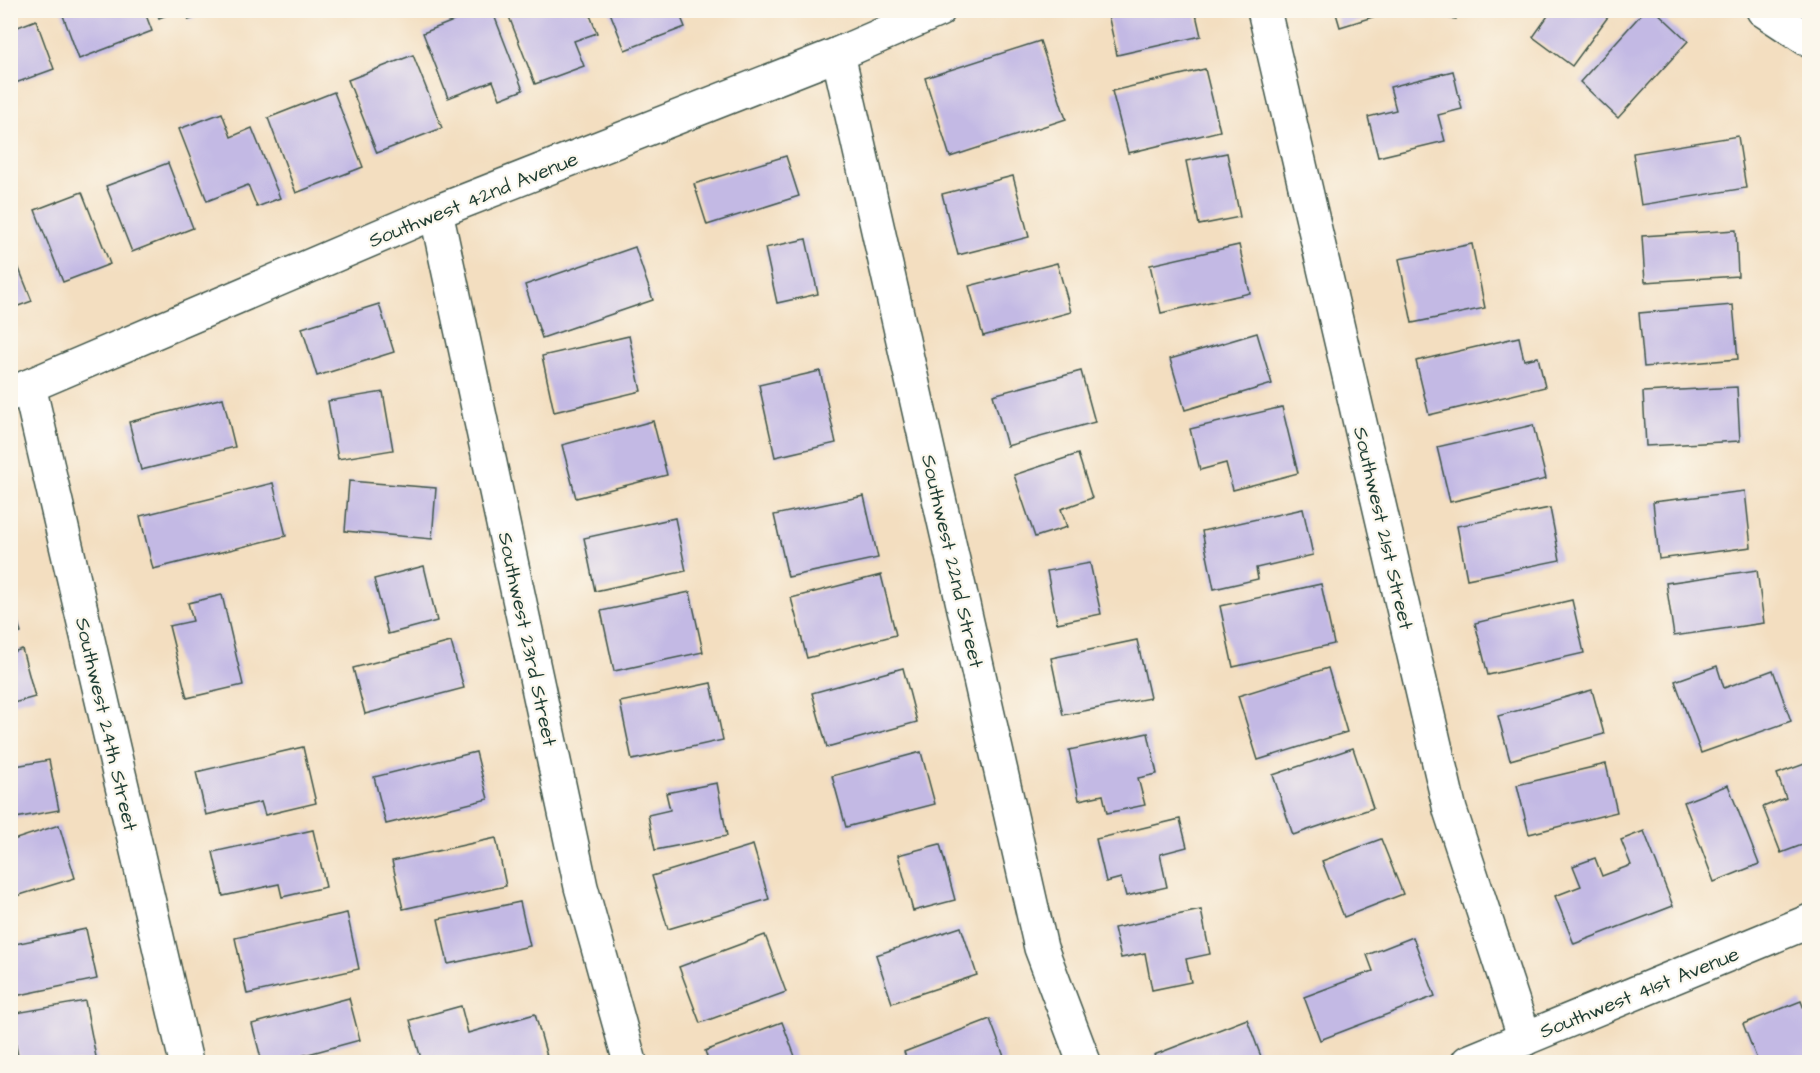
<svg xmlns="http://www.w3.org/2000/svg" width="1820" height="1073" font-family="'Architects Daughter',sans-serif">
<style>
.building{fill:#c3b9e4}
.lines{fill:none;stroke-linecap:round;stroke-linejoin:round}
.minor-casing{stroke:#3f5549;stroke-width:36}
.minor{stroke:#fff;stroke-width:33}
.labels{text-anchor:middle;stroke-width:4.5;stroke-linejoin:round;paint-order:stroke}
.street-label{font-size:20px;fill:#1f3d34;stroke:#fbf7ec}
</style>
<rect width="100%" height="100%" fill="#fbf7ec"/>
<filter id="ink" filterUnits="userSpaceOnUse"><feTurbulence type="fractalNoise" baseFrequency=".0167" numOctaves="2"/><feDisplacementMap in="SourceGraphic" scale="12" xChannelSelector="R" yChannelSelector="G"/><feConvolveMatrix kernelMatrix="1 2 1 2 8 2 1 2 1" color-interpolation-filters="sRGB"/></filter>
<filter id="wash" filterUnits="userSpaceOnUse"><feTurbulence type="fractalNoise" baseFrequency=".008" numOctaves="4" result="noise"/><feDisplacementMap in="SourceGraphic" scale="24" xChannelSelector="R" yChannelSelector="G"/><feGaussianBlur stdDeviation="1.35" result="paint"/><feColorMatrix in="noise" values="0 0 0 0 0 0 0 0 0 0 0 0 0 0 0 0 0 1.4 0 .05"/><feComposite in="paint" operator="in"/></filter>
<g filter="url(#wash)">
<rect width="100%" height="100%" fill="#f3dec0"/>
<g id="blocks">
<g class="building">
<path d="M61,10H144L152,31L79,59Z"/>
<path d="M156,10H177V11L159,18Z"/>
<path d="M185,10H213V11L189,20Z"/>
<path d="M481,10H492L523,90L500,99L493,81L448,98L423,33Z"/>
<path d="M517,10H588L597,33L574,41L584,66L535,84L508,14Z"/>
<path d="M609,10H678L685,27L625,50Z"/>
<path d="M1107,10H1195L1201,36L1117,55Z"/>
<path d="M1335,10H1389V12L1340,27Z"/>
<path d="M1405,10H1456V19L1404,14Z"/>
<path d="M1552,10H1613L1572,66L1533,37Z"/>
<path d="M1645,10H1655L1688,41L1618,118L1580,82Z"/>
<path d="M36,20L54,69L10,85V30Z"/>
<path d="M1040,41L1066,119L950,157L925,78Z"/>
<path d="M413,55L442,128L377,153L348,80Z"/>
<path d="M1205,69L1220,131L1128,153L1112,91Z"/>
<path d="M1453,71L1462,109L1438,115L1445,141L1378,157L1368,117L1396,110L1390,87Z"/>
<path d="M334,92L363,167L296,193L268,118Z"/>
<path d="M222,113L231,137L252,128L280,198L257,207L248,185L207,201L179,129Z"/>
<path d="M1738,136L1746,188L1641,205L1633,153Z"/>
<path d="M1227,153L1240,217L1199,225L1186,161Z"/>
<path d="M786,156L799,196L707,225L694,184Z"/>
<path d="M168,163L193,228L132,252L106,186Z"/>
<path d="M1013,176L1029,237L958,255L942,194Z"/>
<path d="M82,192L110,264L63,282L35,210Z"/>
<path d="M1736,230L1738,276L1645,282L1642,236Z"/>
<path d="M806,239L818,294L777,303L765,248Z"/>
<path d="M1472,244L1485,308L1412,323L1399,259Z"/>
<path d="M1239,245L1250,293L1161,313L1150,265Z"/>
<path d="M10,246L32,301L10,309Z"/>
<path d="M635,247L653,300L542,338L525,285Z"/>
<path d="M1057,263L1071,312L983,336L969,286Z"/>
<path d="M379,304L394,352L317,376L302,328Z"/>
<path d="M1733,305L1738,359L1644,367L1639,313Z"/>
<path d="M1257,333L1272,384L1185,410L1170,359Z"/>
<path d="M629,336L641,391L554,412L542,356Z"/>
<path d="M1519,337L1524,360L1538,357L1545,387L1429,415L1416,361Z"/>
<path d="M820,371L836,443L775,457L759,385Z"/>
<path d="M1081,371L1095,422L1007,446L993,395Z"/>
<path d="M1737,387L1740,441L1646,446L1643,392Z"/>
<path d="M383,392L393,450L338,459L328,401Z"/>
<path d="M223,398L235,447L141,470L129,422Z"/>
<path d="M1282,407L1298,473L1233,490L1226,463L1200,470L1190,429Z"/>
<path d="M653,421L667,475L576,498L562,445Z"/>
<path d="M1533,425L1546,479L1450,502L1437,447Z"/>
<path d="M1078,454L1092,498L1061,509L1067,527L1035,537L1014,475Z"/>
<path d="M349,481L436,488L432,539L345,531Z"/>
<path d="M273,483L286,536L153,569L140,516Z"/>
<path d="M1745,491L1751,547L1659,559L1653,502Z"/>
<path d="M864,496L878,558L788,577L774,515Z"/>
<path d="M1550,508L1560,560L1467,579L1457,526Z"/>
<path d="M1303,509L1313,555L1256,568L1258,579L1214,589L1202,531Z"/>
<path d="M675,518L686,571L595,591L584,538Z"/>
<path d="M1090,563L1101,614L1057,623L1047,571Z"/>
<path d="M424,566L437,621L388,634L374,579Z"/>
<path d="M1757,570L1764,623L1674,636L1666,583Z"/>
<path d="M881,575L896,635L807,658L791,598Z"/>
<path d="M1321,584L1334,644L1233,667L1220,606Z"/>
<path d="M690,592L703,652L614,671L601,611Z"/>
<path d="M10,593L21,633L10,636Z"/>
<path d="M222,595L243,685L187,698L169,626L193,621L188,603Z"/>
<path d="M1572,600L1584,653L1488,675L1475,623Z"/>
<path d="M1137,640L1150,698L1063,715L1051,658Z"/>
<path d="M451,642L464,688L365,714L353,668Z"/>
<path d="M22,649L35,697L10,704V653Z"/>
<path d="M1717,666L1724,688L1773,670L1791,721L1701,753L1675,681Z"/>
<path d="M903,668L917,722L827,747L812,693Z"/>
<path d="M1328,668L1347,732L1258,760L1238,696Z"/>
<path d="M711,683L723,740L632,760L620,702Z"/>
<path d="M1592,690L1604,734L1510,760L1498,716Z"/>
<path d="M1148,733L1157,774L1138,778L1145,805L1107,813L1103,795L1079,800L1069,750Z"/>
<path d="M303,747L316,803L265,815L261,802L206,815L196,772Z"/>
<path d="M1353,748L1373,808L1293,835L1273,775Z"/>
<path d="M476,752L488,799L386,824L374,777Z"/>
<path d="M921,752L935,804L846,827L832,776Z"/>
<path d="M49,760L59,810L10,819V767Z"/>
<path d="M1810,762V842L1781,853L1763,807L1786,798L1777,774Z"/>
<path d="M1606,764L1617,812L1529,834L1517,785Z"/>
<path d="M717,783L727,836L655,850L648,815L670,810L666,793Z"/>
<path d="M1728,785L1759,864L1714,882L1684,802Z"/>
<path d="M1180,819L1187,847L1160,854L1167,887L1126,896L1121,878L1106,882L1096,839Z"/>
<path d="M59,825L75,878L10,898V841Z"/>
<path d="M313,830L326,887L282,897L279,884L223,896L213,852Z"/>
<path d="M1644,831L1673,906L1574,944L1555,896L1581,886L1573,866L1595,858L1602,876L1631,865L1621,840Z"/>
<path d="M496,838L506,886L403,909L392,861Z"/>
<path d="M1381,839L1403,894L1344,917L1322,861Z"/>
<path d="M940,844L955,900L913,911L898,855Z"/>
<path d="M753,845L769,899L668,929L652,876Z"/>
<path d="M520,902L530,946L448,964L438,919Z"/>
<path d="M1201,910L1210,954L1186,959L1191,982L1152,990L1145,953L1121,958L1114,928Z"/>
<path d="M347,913L359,969L247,994L235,938Z"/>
<path d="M961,927L977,975L892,1003L876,955Z"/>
<path d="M86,929L97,979L10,997V945Z"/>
<path d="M765,935L786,992L700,1023L679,967Z"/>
<path d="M1413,937L1435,996L1320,1040L1304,997L1373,971L1367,955Z"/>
<path d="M349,998L360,1040L279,1062H262L252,1024Z"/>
<path d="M85,1001L97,1062H19L10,1014Z"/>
<path d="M1801,1001L1810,1025V1062H1758L1743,1024Z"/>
<path d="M461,1006L468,1033L535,1014L548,1060L540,1062H422L410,1020Z"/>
<path d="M990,1019L1006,1062H908L904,1052Z"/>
<path d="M1247,1019L1263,1062H1157L1154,1055Z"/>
<path d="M782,1022L796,1059L787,1062H709L705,1051Z"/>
</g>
</g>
</g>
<g filter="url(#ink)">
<use href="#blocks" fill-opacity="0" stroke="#3f5549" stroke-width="1.5"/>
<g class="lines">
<g class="minor-casing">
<g id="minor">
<path d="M1264,10L1450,810L1525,1039"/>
<path d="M1763,10L1810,41"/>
<path d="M838,54L1041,948L1084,1062"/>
<path d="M436,212L581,887L630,1062"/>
<path d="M29,386L186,1062"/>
<path d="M10,394L436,212L838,54L939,10"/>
<path d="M1468,1062L1810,921"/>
</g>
</g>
<use href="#minor" class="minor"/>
</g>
</g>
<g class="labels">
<g class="street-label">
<text transform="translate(473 199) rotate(-22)" y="7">Southwest 42nd Avenue</text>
<text transform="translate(1384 528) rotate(77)" y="7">Southwest 21st Street</text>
<text transform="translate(953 561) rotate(77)" y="7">Southwest 22nd Street</text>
<text transform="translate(528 639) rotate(78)" y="7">Southwest 23rd Street</text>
<text transform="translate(107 724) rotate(77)" y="7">Southwest 24th Street</text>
<text transform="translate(1639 992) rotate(-22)" y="7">Southwest 41st Avenue</text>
</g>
</g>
<rect width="1820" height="1073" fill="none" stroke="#fbf7ec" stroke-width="36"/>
</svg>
